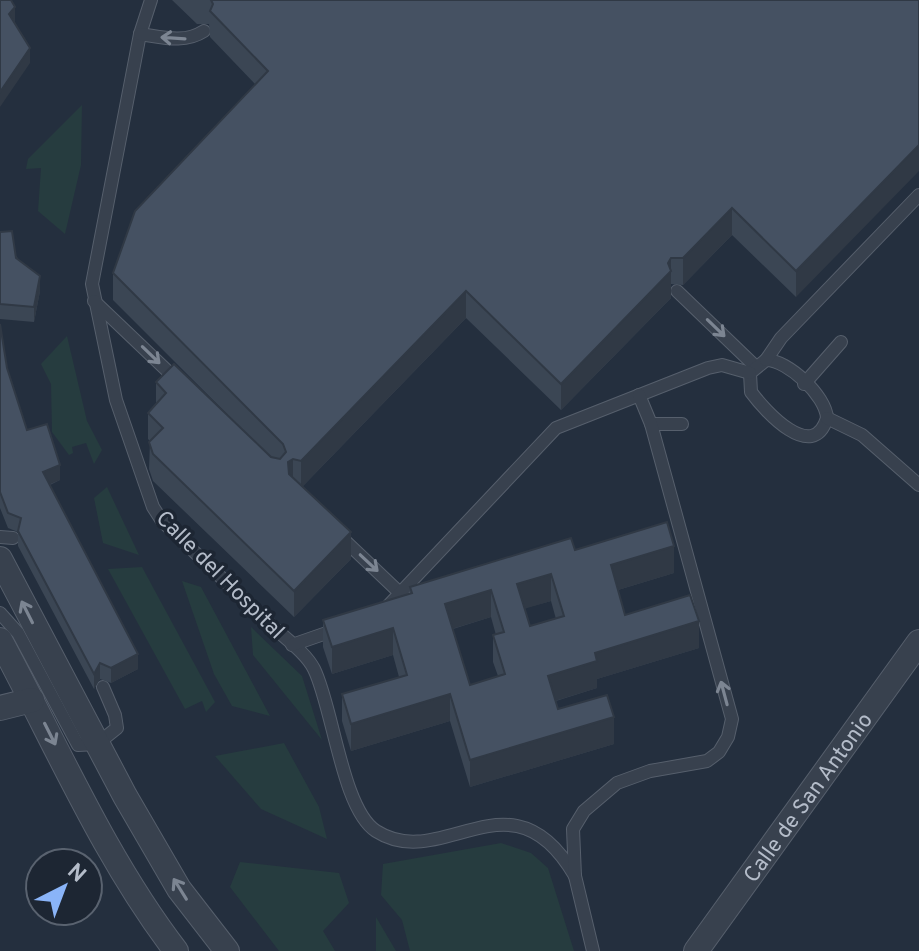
<svg xmlns="http://www.w3.org/2000/svg" width="919" height="951" font-family="Overpass,sans-serif">
<style>
.green{fill:#263c3f}
.lines{fill:none;stroke-linecap:round;stroke-linejoin:round}
.service-casing{stroke:#565f6c;stroke-width:14}
.minor-casing{stroke:#565f6c;stroke-width:26}
.service{stroke:#38414e;stroke-width:12}
.minor{stroke:#38414e;stroke-width:24}
.wall{fill:#3b4654;fill-rule:evenodd}
.shaded-wall{fill:#303945}
.building{fill:#455162;stroke:#303945;stroke-width:2;fill-rule:evenodd}
.oneway{stroke:#7c8592}
.labels{text-anchor:middle;stroke-width:7;stroke-linejoin:round;paint-order:stroke}
.street-label{font-size:22px;fill:#b4bcc9;stroke:#1d2633}
</style>
<rect width="100%" height="100%" fill="#242f3e"/>
<g class="green">
<path d="M82,105L81,165L65,234L38,211L41,168L26,169L28,159Z"/>
<path d="M67,336L87,421L102,450L94,464L86,443L72,447L73,453L69,455L52,432L51,384L41,364Z"/>
<path d="M107,487L139,555L103,543L94,498Z"/>
<path d="M142,567L215,702L206,712L202,701L185,709L108,569Z"/>
<path d="M182,581L201,587L270,716L232,706L214,674Z"/>
<path d="M251,627L302,676L322,740L253,655Z"/>
<path d="M284,743L319,807L327,839L261,809L215,756Z"/>
<path d="M501,843L531,853L548,868L574,951H410L402,920L381,895L383,864Z"/>
<path d="M240,862L339,873L349,903L323,931L335,951H279L230,887Z"/>
<path d="M376,917L396,951H376Z"/>
</g>
<g class="lines">
<g class="service-casing">
<g id="service">
<path d="M151,0L140,34L92,284L116,400L153,507L162,521C199,556 235,591 272,626C285,638 306,653 314,669C333,707 342,809 376,831C443,874 511,766 575,876"/>
<path d="M140,34C162,37 184,44 204,31"/>
<path d="M677,291L755,366"/>
<path d="M94,301L179,382"/>
<path d="M766,360C788,360 826,396 827,418C813,464 765,411 751,392L750,373Z"/>
<path d="M766,360L781,338L919,195"/>
<path d="M804,384L841,342"/>
<path d="M827,418L862,435L919,485"/>
<path d="M651,424H682"/>
<path d="M0,537L13,538"/>
<path d="M341,537L401,594"/>
<path d="M387,607L556,428L708,368L722,365L750,373"/>
<path d="M0,613L18,633L78,745L97,744L117,728L115,715L103,687"/>
<path d="M292,645L338,629"/>
<path d="M593,951L575,876L573,829L584,811L617,783L650,771L707,761L719,752L728,737L732,719L651,424L639,395"/>
</g>
</g>
<g class="minor-casing">
<g id="minor">
<path d="M0,559L125,796L179,889L227,951"/>
<path d="M0,640C56,744 104,857 176,951"/>
<path d="M0,708L32,700"/>
<path id="s1" d="M696,951L919,642"/>
</g>
</g>
<use href="#service" class="service"/>
<use href="#minor" class="minor"/>
</g>
<g class="wall">
<path d="M172,0H919L796,297L732,235L683,285L671,284V298L561,410L466,318L302,487L351,559L294,617L153,481L149,469L150,441L148,439V413L156,404V382L244,431L113,300V273L255,84L210,37L209,24H197Z"/>
<path d="M0,232L40,291L34,322L0,319Z"/>
<path d="M0,324L7,368L27,430L60,480L50,485L138,669L111,683L100,679L94,689L18,546V532L8,528L0,508Z"/>
<path d="M575,550L674,573L618,590L625,615L699,648L597,679V688L556,701L558,709L614,744L470,787L450,721L351,751L342,721V694L399,677L393,655L332,674L323,647V620L410,594V587ZM551,601L556,619L530,626L525,608ZM491,617L496,635H493V662L498,676L470,685L453,629Z"/>
</g>
<g class="shaded-wall">
<path d="M15,7V22L9,29V14Z"/>
<path d="M30,48V63L0,107V92Z"/>
<path d="M919,145V171L796,297V271Z"/>
<path d="M732,208V235L683,285V258Z"/>
<path d="M671,258V298L561,410V384L668,263Z"/>
<path d="M40,276V291L34,322V307Z"/>
<path d="M466,291V318L301,488V461Z"/>
<path d="M293,459V485L288,488V462Z"/>
<path d="M60,465V480L43,487V472Z"/>
<path d="M351,532V559L294,617V591Z"/>
<path d="M674,546V573L611,592V565Z"/>
<path d="M551,574V601L517,611V584Z"/>
<path d="M491,590V617L445,631V604Z"/>
<path d="M699,621V648L597,679V688L548,703V676L595,653Z"/>
<path d="M393,628V655L332,674V647Z"/>
<path d="M138,654V669L111,683V668Z"/>
<path d="M100,663V679L94,689V674Z"/>
<path d="M450,694V721L351,751V724Z"/>
<path d="M614,717V744L470,787V760Z"/>
</g>
<g class="building">
<path d="M0,0H11L15,7L9,14L30,48L0,92Z"/>
<path d="M211,0H919V145L796,271L732,208L683,258H671L668,263L671,271L561,384L466,291L301,461L293,459L288,462L289,474L351,532L294,591L153,454L149,442L163,428L148,413L166,393L156,382L174,364L271,457L280,459L286,452L283,444L113,273L135,211L268,71L210,11L213,4Z"/>
<path d="M12,231L16,258L40,276L34,307L0,304V232Z"/>
<path d="M0,324L7,368L27,430L47,424L60,465L43,472L138,654L111,668L100,663L94,674L18,531L21,518L8,513L0,492Z"/>
<path d="M667,522L674,546L611,565L625,615L690,595L699,621L595,653L597,661L548,676L558,709L607,695L614,717L470,760L450,694L351,724L342,694L407,675L393,628L332,647L323,620L412,593L410,587L571,538L575,550ZM551,574L564,616L530,626L517,584ZM491,590L504,632L493,635L505,674L470,685L445,604Z"/>
</g>
<defs><path id="oneway-shaft" d="M-6 0H5M1.5-3L5.5 0L1.5 3" fill="none" stroke-width="1.6" stroke-linecap="round" stroke-linejoin="round" transform="scale(2)"/></defs>
<g class="oneway">
<use href="#oneway-shaft" transform="translate(173 38) rotate(-176)"/>
<use href="#oneway-shaft" transform="translate(716 328) rotate(44)"/>
<use href="#oneway-shaft" transform="translate(151 355) rotate(44)"/>
<use href="#oneway-shaft" transform="translate(369 563) rotate(43)"/>
<use href="#oneway-shaft" transform="translate(27 612) rotate(-117)"/>
<use href="#oneway-shaft" transform="translate(724 693) rotate(-105)"/>
<use href="#oneway-shaft" transform="translate(50 734) rotate(63)"/>
<use href="#oneway-shaft" transform="translate(180 889) rotate(-122)"/>
</g>
<g class="labels">
<g class="street-label">
<text transform="translate(221 574) rotate(45)" y="8">Calle del Hospital</text>
<text dy="8" stroke="none"><textPath href="#s1" startOffset="190">Calle de San Antonio</textPath></text>
</g>
</g>
<g transform="translate(64 887) rotate(42)"><circle r="38" fill="#1d2633" stroke="#59626f" stroke-width="2"/>
<path d="M0-6L14 30L0 20L-14 30Z" fill="#8ab4f8"/>
<text y="-12" font-size="22" font-weight="bold" text-anchor="middle" fill="#b4bcc9">N</text>
</g>
</svg>
